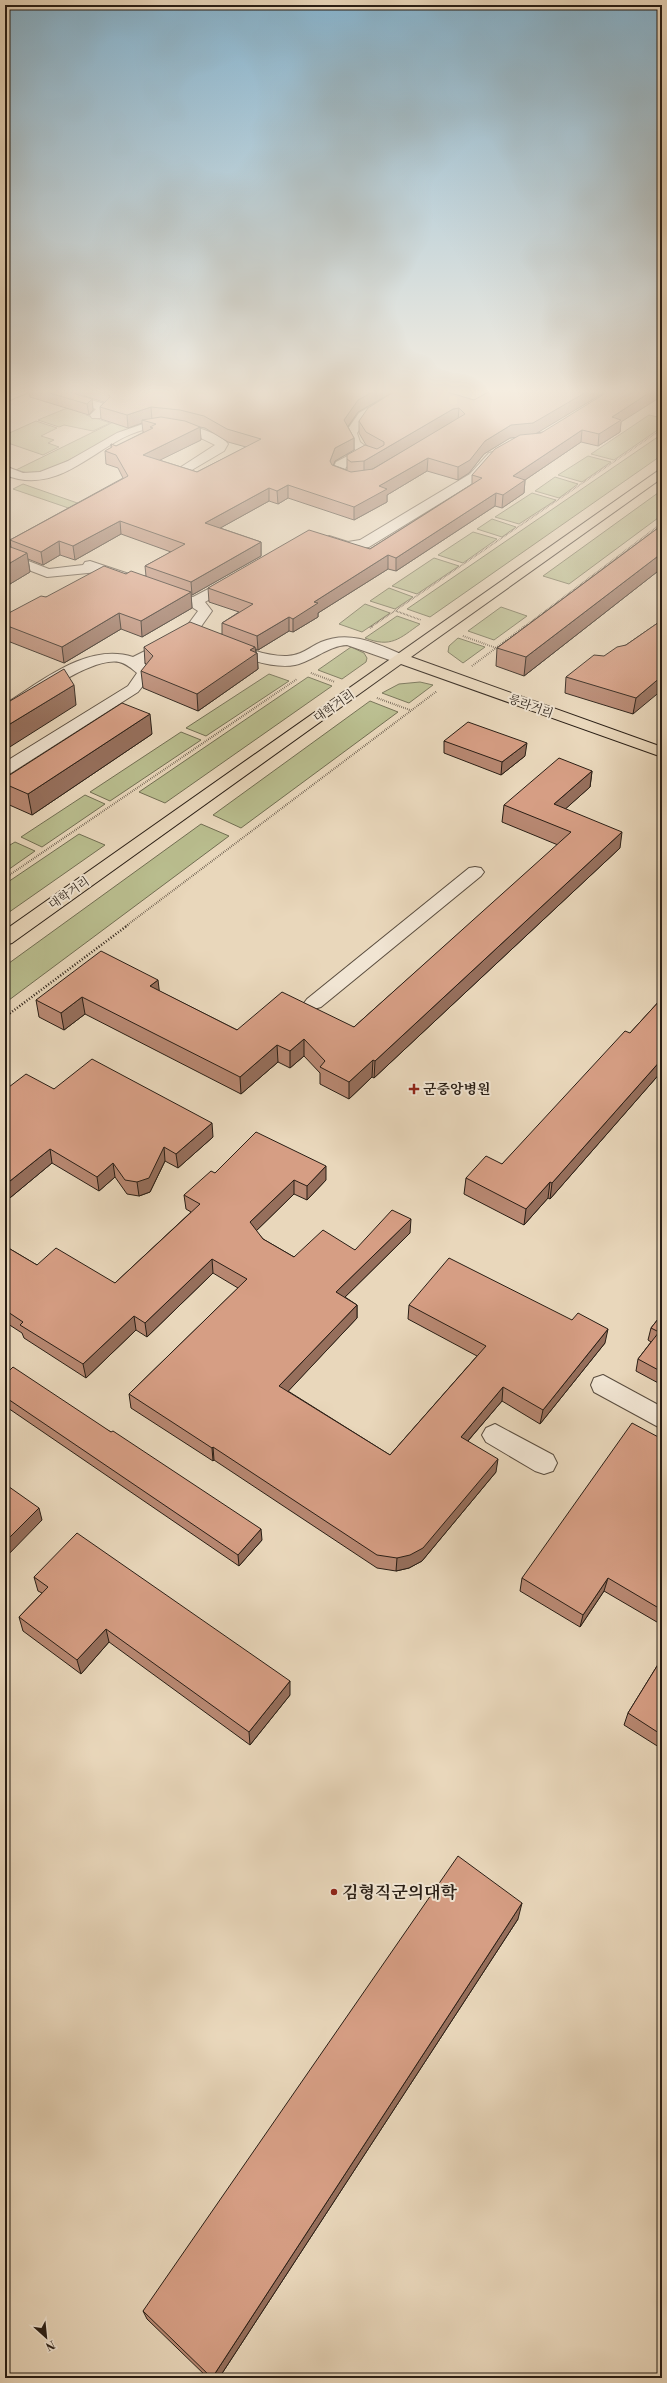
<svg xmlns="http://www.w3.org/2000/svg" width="667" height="2383" font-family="'Libre Bodoni','Noto Serif KR',serif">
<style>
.green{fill:#b9bd8e;stroke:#716e52}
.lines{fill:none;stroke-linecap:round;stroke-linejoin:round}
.minor-casing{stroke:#594c3e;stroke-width:2}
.major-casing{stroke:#291e15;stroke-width:2}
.path-far2{stroke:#291e15;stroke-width:1.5;stroke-dasharray:0.5 1;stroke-linecap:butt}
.path-far1{stroke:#291e15;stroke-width:2;stroke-dasharray:0.5 1.5;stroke-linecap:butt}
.path{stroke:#291e15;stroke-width:2.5;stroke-dasharray:1 2;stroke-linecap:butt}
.minor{fill:#f1e5d3;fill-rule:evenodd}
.major{fill:#e9d7bb;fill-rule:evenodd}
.wall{fill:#b88872;stroke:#291e15;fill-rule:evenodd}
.shaded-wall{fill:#966f5c;stroke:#291e15}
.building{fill:#d69e84;stroke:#291e15}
.poi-dot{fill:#8f2418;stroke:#f1e5d3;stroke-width:1.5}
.labels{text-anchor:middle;stroke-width:4;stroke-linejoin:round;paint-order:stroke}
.far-street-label{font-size:12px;fill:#291e15;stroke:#f1e5d3}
.poi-label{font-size:14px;font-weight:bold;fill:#291e15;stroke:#f1e5d3;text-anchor:start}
.near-poi-label{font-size:17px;font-weight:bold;fill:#291e15;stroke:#f1e5d3;text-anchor:start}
</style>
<rect width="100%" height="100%" fill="#e9d7bb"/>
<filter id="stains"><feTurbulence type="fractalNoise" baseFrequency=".005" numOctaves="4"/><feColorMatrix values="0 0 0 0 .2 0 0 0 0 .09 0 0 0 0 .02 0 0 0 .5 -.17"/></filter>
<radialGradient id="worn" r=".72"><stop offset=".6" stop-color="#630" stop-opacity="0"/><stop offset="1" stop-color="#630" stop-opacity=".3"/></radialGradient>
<g class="green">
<path d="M72,406L95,408L86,415L110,423L93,431L64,425L59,427L38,420Z"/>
<path d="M140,409L225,434L217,438L173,424L124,432L45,472L28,473L16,470Z"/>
<path d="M649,415L662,418V427L614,460L591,454Z"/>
<path d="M36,421L57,428L41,436L54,440L48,443L59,447L43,455L5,442V435Z"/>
<path d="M662,434V455L430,617L407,609Z"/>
<path d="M588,456L611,462L582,482L558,475Z"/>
<path d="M555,477L578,484L559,498L535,491Z"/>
<path d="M23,484L126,520L118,525L13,489Z"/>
<path d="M662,490V515L569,584L543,576Z"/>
<path d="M532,493L556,500L519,524L495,517Z"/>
<path d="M492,519L516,527L502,537L477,529Z"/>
<path d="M473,532L497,539L463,563L438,555Z"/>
<path d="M434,558L459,566L417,594L392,586Z"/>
<path d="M389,588L413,597L395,609L370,601Z"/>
<path d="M365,604L390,613L362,632L339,624Z"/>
<path d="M501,607L527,616L494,640L468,631Z"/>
<path d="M397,616L420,624C399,639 391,648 365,638Z"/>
<path d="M458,638L485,647L463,663L448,652L449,646Z"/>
<path d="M351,647L364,653L367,658L366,662L342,679L318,670Z"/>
<path d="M269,674L289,681L206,736L186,728Z"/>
<path d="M308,677L332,686L165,803L139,792Z"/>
<path d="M420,682L433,685L409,703L382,693L399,684Z"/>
<path d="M370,701L398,712L241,828L213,815Z"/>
<path d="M181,732L201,740L110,801L90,792Z"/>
<path d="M85,795L105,804L42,847L21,837Z"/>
<path d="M201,824L229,836L5,1003V966Z"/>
<path d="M79,834L105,845L5,915V884Z"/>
<path d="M15,842L35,851L5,872V848Z"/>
</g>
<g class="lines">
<g class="minor-casing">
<g id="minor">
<path d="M14,391H31L5,402V394Z"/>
<path d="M44,391H61L108,405L110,408L100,418H92L90,415L96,409L46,393Z"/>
<path d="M397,391H411L367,419L357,433L360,442L374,453L346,467L344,472L363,477L364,480L358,484L339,481L331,473L336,462L357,451L348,444L345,433L359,413Z"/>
<path d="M152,421C169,420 218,429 228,444L224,451L185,474L181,473L179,470L181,467L215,445C197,435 176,427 154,428C102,433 66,499 5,475V466L23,473L40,472L68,461L117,433Z"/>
<path d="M493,452L499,456L478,480L369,547L347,550L324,543L322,540L329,536L348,542L360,540L470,474L489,453Z"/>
<path d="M5,552L49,569L83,565L85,562L90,561L132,575L134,578L127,582L98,572L47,577L5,561Z"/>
<path d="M235,575L240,576L242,579L240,582L205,602L212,611L200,628C226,639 258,657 287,656C300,656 310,647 321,642C351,629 379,645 406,656L409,659L401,664L347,645C328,646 313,661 295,665C263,671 215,645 186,633L184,630L198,611L179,599L181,596L193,597Z"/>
<path d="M171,638L178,642L176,645L144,663L153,673L138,692L11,773L5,774V762L128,686L137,673C131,668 127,664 119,662C91,657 35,699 11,714L5,716V704C41,682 87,642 133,657Z"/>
<path d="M475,867L481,868L484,872L481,876L321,1007L314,1009L307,1007L304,1003L307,999L469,868Z"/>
<path d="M603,1375L662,1407V1429L594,1392L591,1385L594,1378Z"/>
<path d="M495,1424L553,1455L557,1463L553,1471L544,1474L535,1471L486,1442L482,1435L486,1428Z"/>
</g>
</g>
<g class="major-casing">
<path id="major" d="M662,468V478L411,657L662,747V757L401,664L12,943L5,945V930Z"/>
</g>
<g class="path-far2">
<path d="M396,611L421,620"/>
<path d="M371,627L662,429"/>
<path d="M524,627L662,523"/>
</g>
<g class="path-far1">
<path d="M370,628L373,626"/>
<path d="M463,636L496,648"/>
<path d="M472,666L525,626"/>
<path d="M311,673L335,682"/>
<path d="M377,698L410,710"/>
<path d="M5,878L297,679"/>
<path d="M126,926L437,691"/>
</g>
<path class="path" d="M5,1017L128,925"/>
<use href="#minor" class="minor"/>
<use href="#major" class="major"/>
</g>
<g class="wall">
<path d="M29,391H395L358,412L348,427L354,438V450L335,461L333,465L347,470V459L368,446L366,445L359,433V421L474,400L516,393L607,391L535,433L621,422L620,432L598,446L581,442L525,480L524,493L502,508L495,506L396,571L388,569L318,613V617L293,632L289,631L258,650L256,649V652L257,653L258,669L198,711L143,688L141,671L147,665L145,663L144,647L222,634V623L239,612L209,602L208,588L370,549L472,484V475L516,437L510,438L484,454L469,473L458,480L427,471L387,495V502L354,520L288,498L278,504L269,501L220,528L261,542V556L192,595H191L192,608L142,637L121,629L64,663L5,640V615L46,597L126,574L146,576L145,566L171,552L121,534L75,560L60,555L43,565L28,559L30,572L5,587V545L11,547L10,540L123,478L118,468L106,464L105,451L111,448V444L116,446L144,432H143L142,423L128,428L101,419L100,407L104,402L84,396L92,399L93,410L89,415L30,397ZM453,422L373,469L370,470ZM200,427L205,428L228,442L246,447L197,472L159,460L201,440Z"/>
<path d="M662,525V568L524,676L496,666L497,648Z"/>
<path d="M662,604V620H658L661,605Z"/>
<path d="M662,620L633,714L565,693L566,677L626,645Z"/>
<path d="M152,734L32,815L5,803V778Z"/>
<path d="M444,741L525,756L501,775L444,753Z"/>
<path d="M592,771L590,787L565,809L620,848L374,1078L372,1077L349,1099L320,1084V1073L304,1056L290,1068L278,1062L241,1094L85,1014L64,1030L39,1017L36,1000L159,991L237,1030L354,1027L558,845L502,822L504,805Z"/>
<path d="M662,998V1071L550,1199L548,1198L524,1225L464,1194L466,1178L502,1164L630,1033Z"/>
<path d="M54,1089L213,1137L178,1168L165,1161L150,1192L139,1196L127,1194L115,1177L99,1191L52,1163L5,1202V1090Z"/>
<path d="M215,1173L326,1180L307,1200L294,1194L256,1231L263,1239L294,1257L355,1250L410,1233L345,1297L357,1305V1318L288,1391L390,1455L477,1356L408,1319L409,1305L605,1343L540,1424L502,1401L468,1441L496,1472L422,1561L409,1568L396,1571L377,1568L214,1460L213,1461L131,1408L129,1394L238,1288L213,1273L147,1337L136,1330L86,1378L24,1338L22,1333L5,1322V1246L37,1265L115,1283L191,1212L186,1209L184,1195Z"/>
<path d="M662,1314V1401L658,1398L662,1385L636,1371L638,1359L651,1342L648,1340L651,1328Z"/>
<path d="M5,1375L111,1432L262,1540L239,1566L5,1406Z"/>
<path d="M662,1439V1625L604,1591L580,1627L520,1591L522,1578Z"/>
<path d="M34,1577L290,1695L250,1745L109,1642L81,1674L23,1631L19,1617L42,1593L38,1591Z"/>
<path d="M662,1658V1749L624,1725L628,1713Z"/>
<path d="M518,1919L219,2378H208L147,2319L143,2311Z"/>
</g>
<g class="shaded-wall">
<path d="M374,391H395L358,412L344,432V420L358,400Z"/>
<path d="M588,391H607L532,436L510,438L484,454L469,473L458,480V467L485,441L511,425Z"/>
<path d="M652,391H662V396L621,422L620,432L598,446L599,434L612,417Z"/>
<path d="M92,399L93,410L89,415L87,404Z"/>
<path d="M151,407L152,420H142V423L128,428L127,415Z"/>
<path d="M459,408L458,421L453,422L364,474V461L453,409Z"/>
<path d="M200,427L201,440L144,468L143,455Z"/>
<path d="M582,430L581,442L525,480L524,493L502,508L503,495L513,476Z"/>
<path d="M354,438V450L335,461L330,474V461L335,448Z"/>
<path d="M428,458L427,471L387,495V502L354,520V507L379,486Z"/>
<path d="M288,485V498L278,504L277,491Z"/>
<path d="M269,488V501L206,536L205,523Z"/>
<path d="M496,493L495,506L396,571V558Z"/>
<path d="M120,521L121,534L75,560L73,546Z"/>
<path d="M59,541L60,555L43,565L41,552Z"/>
<path d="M261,542V556L192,595L191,582Z"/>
<path d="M27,553L30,572L5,587V566Z"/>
<path d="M662,553V568L524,676L526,657Z"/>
<path d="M388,555V569L318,613V617L293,632V619L314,602Z"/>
<path d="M191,592L192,608L142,637L141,621Z"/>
<path d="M119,613L121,629L64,663L62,647Z"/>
<path d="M289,617V631L258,650L257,636Z"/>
<path d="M255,647L256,653H257L258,669L198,711L197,694L250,650Z"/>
<path d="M662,676V690L633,714L636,698Z"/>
<path d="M74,685L76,705L5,750V727Z"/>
<path d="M150,714L152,734L32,815L28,794Z"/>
<path d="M527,743L525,756L501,775L502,762Z"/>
<path d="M592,771L590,787L552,821L554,804Z"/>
<path d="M622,832L620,848L374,1078L375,1061Z"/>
<path d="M158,980L160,997L150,986Z"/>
<path d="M82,997L85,1014L64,1030L61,1013Z"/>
<path d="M304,1039V1056L290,1068V1051Z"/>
<path d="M277,1045L278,1062L241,1094L240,1077Z"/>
<path d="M662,1059V1071L550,1199L552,1183Z"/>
<path d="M373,1060L372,1077L349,1099V1082Z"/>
<path d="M212,1123L213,1137L178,1168L176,1154Z"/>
<path d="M164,1147L165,1161L150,1192L139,1196L137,1182Z"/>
<path d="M50,1149L52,1163L5,1202V1185Z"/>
<path d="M113,1163L115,1177L99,1191L97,1177Z"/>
<path d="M326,1166V1180L307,1200V1186Z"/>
<path d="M294,1180V1194L251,1236L250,1222Z"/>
<path d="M550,1182L548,1198L524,1225L526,1209Z"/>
<path d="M411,1219L410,1233L336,1306V1292Z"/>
<path d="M212,1259L213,1273L147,1337L145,1323Z"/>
<path d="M357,1305V1318L280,1400L279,1386Z"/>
<path d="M134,1316L136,1330L86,1378L83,1364Z"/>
<path d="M608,1329L605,1343L540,1424L543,1410Z"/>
<path d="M503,1387L502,1401L460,1450L461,1437Z"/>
<path d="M213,1447L214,1460L213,1461L212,1448Z"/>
<path d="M498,1459L496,1472L422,1561L409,1568L396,1571L397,1558Z"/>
<path d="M39,1508L42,1520L5,1558V1542Z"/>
<path d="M261,1529L262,1540L239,1566L238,1555Z"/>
<path d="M608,1578L604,1591L580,1627L583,1615Z"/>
<path d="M106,1629L109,1642L81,1674L77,1660Z"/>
<path d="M290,1681V1695L250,1745L249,1732Z"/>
<path d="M522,1903L518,1919L219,2378H212Z"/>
</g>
<g class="building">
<path d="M43,391H67L92,399L87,404Z"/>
<path d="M105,391H122L126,392L129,391H374L358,400L344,420L354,438L335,448L330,461L332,465L351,472L373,469L465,414L459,408L453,409L364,461L351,462L347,459V455L365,445L377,449L384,445V442L366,432L359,421L368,408L395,391H444L474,400L490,391H507L516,393L520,391H588L533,423L511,425L485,441L470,460L458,467L428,458L379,486L387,489L354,507L288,485L277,491L269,488L205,523L261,542L191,582L145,566L185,544L120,521L73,546L59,541L41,552L10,540L128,476L116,455L105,451L112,447L111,444L116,446L153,428L150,427L156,424L142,420L161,417L185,421L200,427L143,455L197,472L261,439L227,429L204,416L180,410L151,407L127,415L100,407L110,397L107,391Z"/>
<path d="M609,391H652L612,417L621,420L599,434L582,430L513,476L525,480L503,495L496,493L396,558L388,555L314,602L318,603L293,619L289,617L257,636L222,623L253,604L208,588L309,530L370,549L482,478L472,475L495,449L520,435L541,433Z"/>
<path d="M662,525V553L526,657L497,648Z"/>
<path d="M5,545L27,553L5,566Z"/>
<path d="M104,566L126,574L131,571L191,592L141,621L119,613L62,647L5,625V615L41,596L46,597Z"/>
<path d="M662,620V676L636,698L566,677L594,655L604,656L617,647L626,645Z"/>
<path d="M190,622L255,647L250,650L257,653L197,694L141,671L153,656L144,647Z"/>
<path d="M64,669L74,685L5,727V704Z"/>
<path d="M122,703L150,714L28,794L5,784V778Z"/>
<path d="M468,722L527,743L502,762L444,741Z"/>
<path d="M559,758L592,771L554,804L622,832L375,1061L373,1060L349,1082L320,1067L325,1061L304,1039L290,1051L277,1045L240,1077L82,997L61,1013L36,1000L101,951L158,980L150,986L237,1030L282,992L354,1027L571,832L504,805Z"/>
<path d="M662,998V1059L552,1183L550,1182L526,1209L466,1178L486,1156L502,1164L625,1031L630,1033Z"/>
<path d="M92,1059L212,1123L176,1154L164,1147L149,1178L137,1182L125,1180L113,1163L97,1177L50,1149L5,1185V1090L26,1074L54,1089Z"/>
<path d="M256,1132L326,1166L307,1186L294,1180L250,1222L263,1239L294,1257L323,1230L355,1250L392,1210L411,1219L336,1292L357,1305L279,1386L390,1455L486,1346L409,1305L449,1258L572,1320L578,1313L608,1329L543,1410L503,1387L461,1437L498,1459L423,1548L410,1555L397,1558L377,1555L213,1447L212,1448L129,1394L247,1279L212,1259L145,1323L134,1316L83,1364L20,1325L23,1322L5,1310V1246L37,1265L56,1248L115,1283L200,1204L184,1195L211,1171L215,1173Z"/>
<path d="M662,1314V1372L638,1359L659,1332L651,1328Z"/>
<path d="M13,1367L111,1432L113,1431L261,1529L238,1555L5,1397V1375Z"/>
<path d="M632,1423L662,1439V1610L608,1578L583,1615L522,1578Z"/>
<path d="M5,1484L39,1508L5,1542Z"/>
<path d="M77,1533L290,1681L249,1732L106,1629L77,1660L19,1617L48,1587L34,1577Z"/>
<path d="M662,1658V1735L628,1713Z"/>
<path d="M458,1856L522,1903L212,2378L143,2311Z"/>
</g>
<linearGradient id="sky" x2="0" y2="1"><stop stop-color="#87b6d2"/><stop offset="0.54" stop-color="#f5ede0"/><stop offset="1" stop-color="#f5ede0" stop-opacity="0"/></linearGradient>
<rect width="667" height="724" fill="url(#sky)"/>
<g class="poi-dot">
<path d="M412 1083h4v4h4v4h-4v4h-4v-4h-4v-4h4z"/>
<circle cx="334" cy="1892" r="4"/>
</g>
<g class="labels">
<g class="far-street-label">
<text transform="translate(334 706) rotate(-35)" y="4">대학거리</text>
<text transform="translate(531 706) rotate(20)" y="4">릉라거리</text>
<text transform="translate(69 893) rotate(-35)" y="4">대학거리</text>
</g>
<g class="poi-label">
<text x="423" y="1094">군중앙병원</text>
</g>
<g class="near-poi-label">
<text x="342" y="1898">김형직군의대학</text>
</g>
</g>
<rect width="667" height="2383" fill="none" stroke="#e9d7bb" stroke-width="20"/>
<rect x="6" y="6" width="655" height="2371" fill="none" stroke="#291e15" stroke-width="2"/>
<rect x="10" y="10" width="647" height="2363" fill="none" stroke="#291e15"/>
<g transform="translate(46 2337) rotate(153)" stroke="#f1e5d3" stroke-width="3" paint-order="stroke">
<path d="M0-3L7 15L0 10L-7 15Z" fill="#291e15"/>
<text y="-6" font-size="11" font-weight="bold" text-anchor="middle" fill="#291e15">N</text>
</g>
<rect width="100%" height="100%" filter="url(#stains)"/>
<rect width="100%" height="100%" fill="url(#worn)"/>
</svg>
